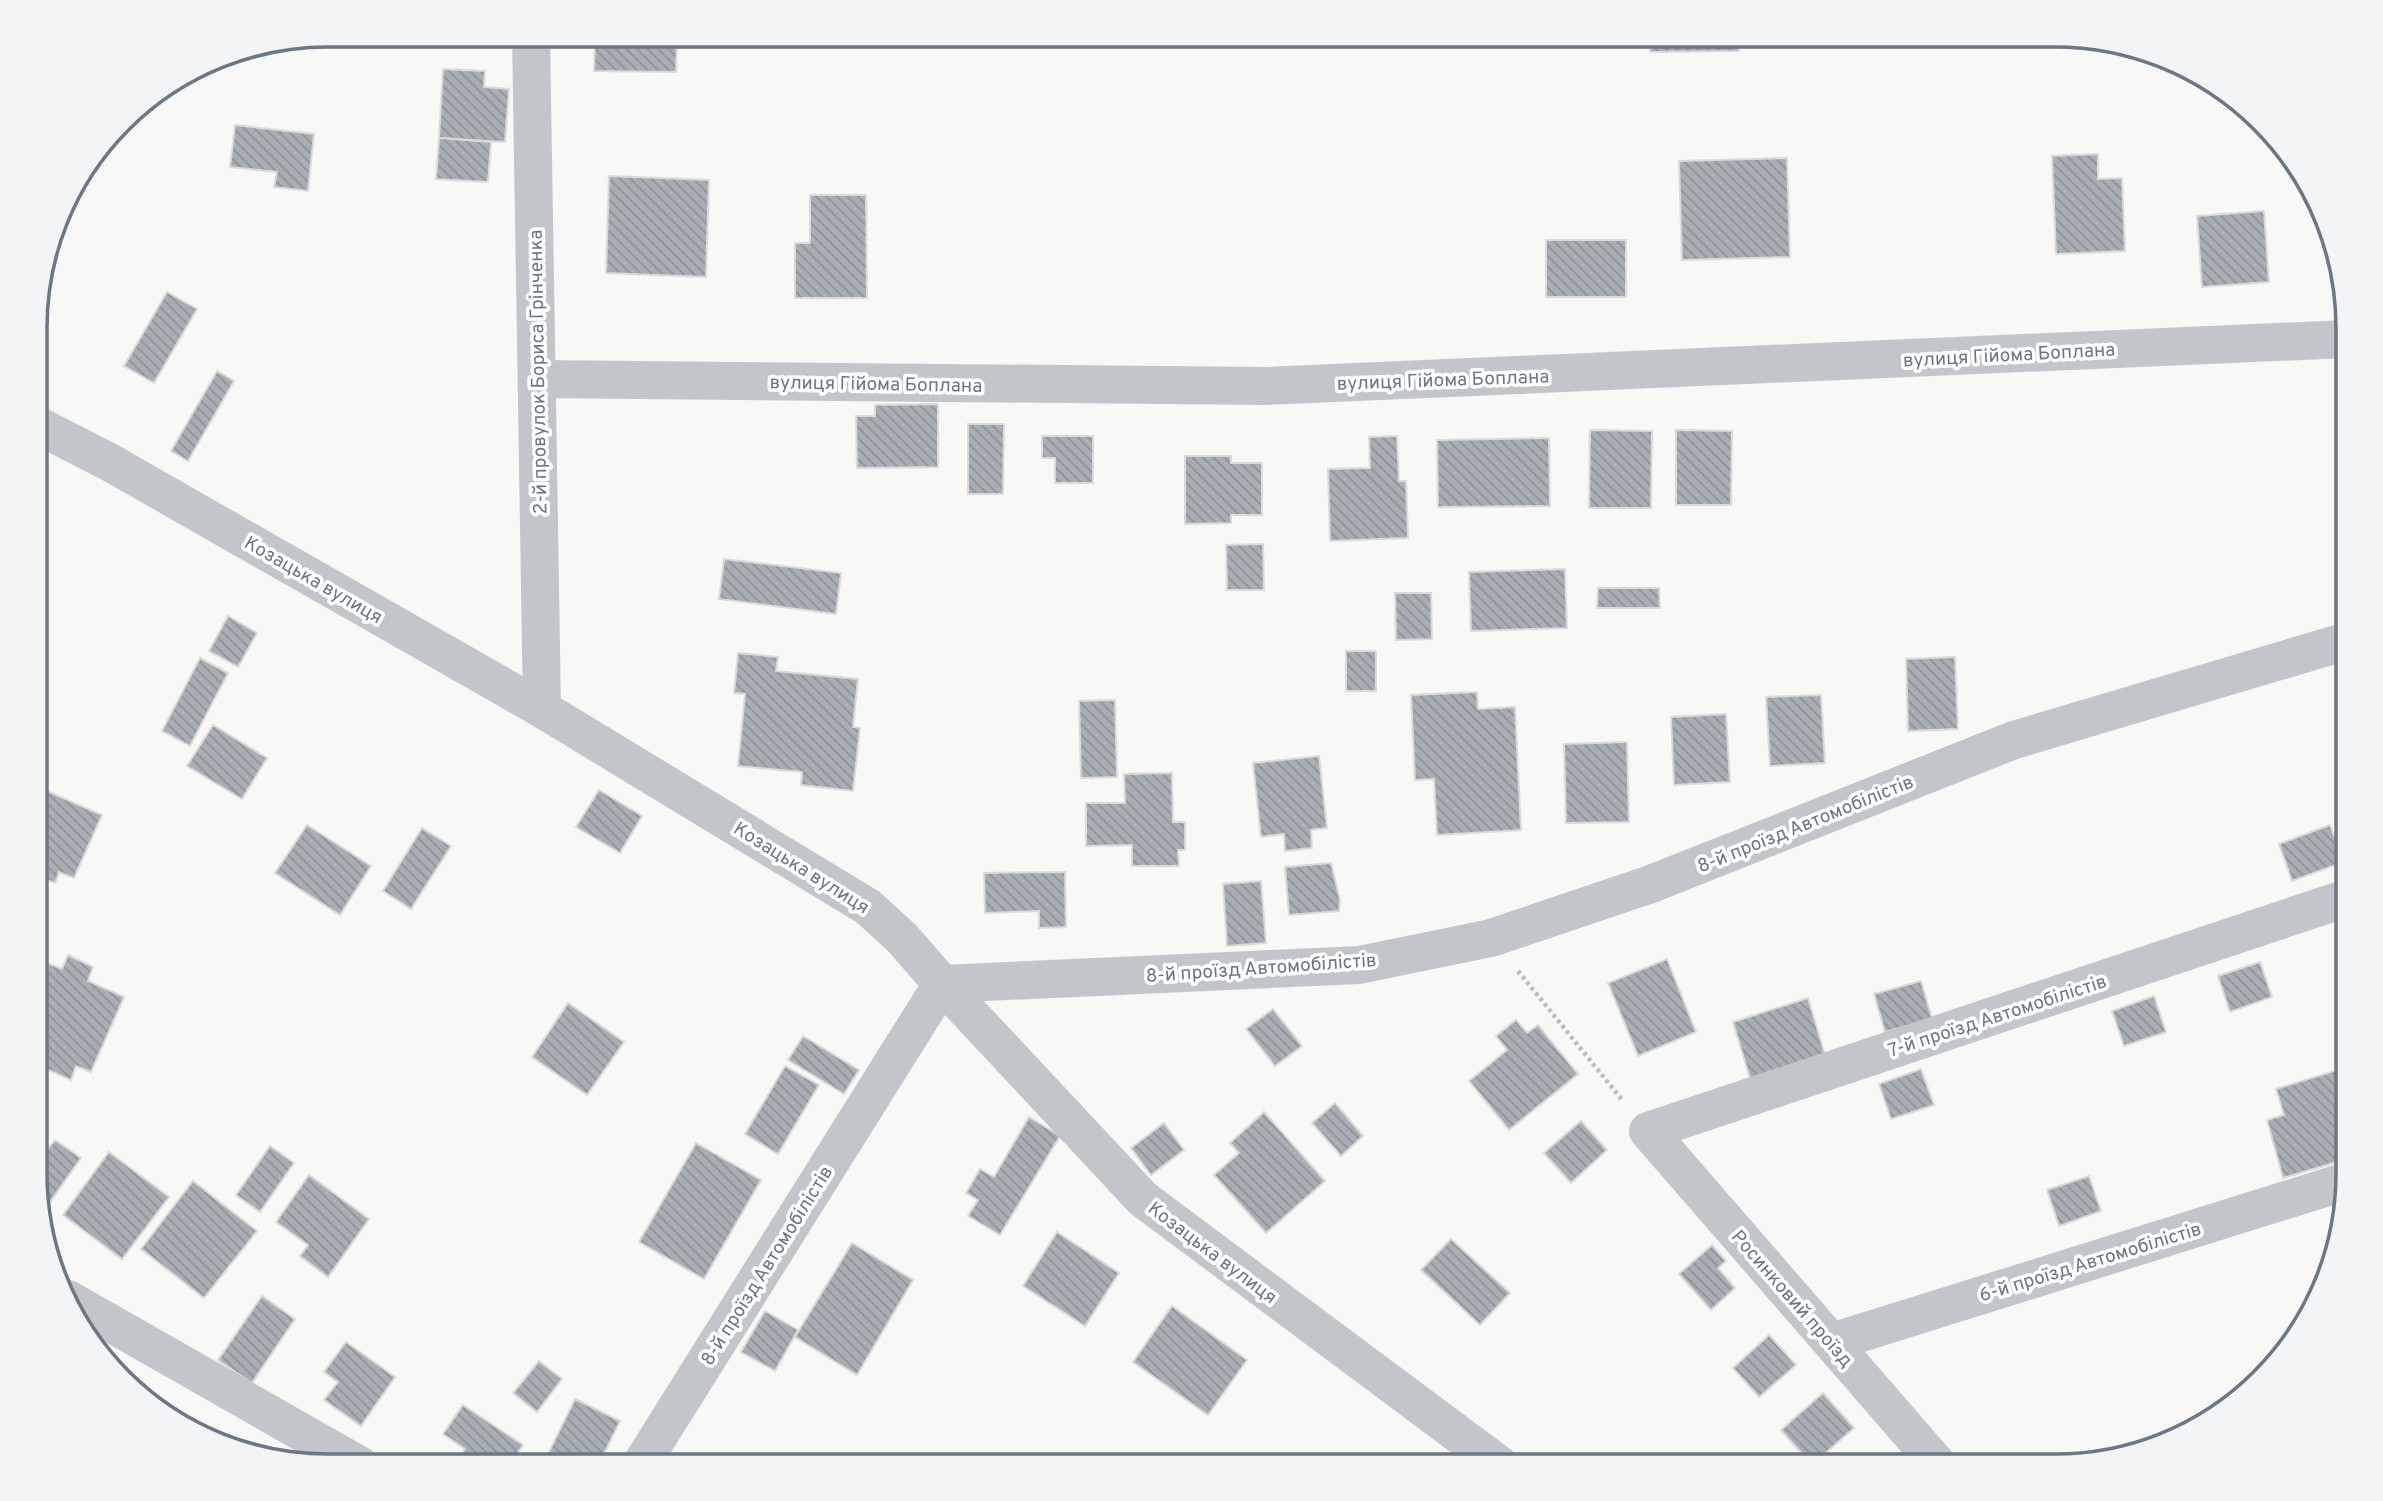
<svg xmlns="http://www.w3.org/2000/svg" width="2383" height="1501" font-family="Overpass,sans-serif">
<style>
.building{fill:url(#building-back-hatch);stroke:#dadad8;stroke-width:2}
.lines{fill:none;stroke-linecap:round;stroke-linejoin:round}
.path{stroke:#babdbf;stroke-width:4.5;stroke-dasharray:3.5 3.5;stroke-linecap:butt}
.minor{stroke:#c2c5c9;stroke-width:38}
.labels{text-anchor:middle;stroke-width:7;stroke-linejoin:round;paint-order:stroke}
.street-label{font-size:19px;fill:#6a7784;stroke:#fff}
.rim{fill:none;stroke:#6a7784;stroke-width:3.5}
</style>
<defs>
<pattern id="building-back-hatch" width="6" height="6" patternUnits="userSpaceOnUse" patternTransform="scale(1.75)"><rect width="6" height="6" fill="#a8aeb4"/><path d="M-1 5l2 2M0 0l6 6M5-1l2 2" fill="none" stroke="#8d9298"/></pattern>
</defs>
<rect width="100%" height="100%" fill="#f8f8f6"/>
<g class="building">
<path d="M595,35H677L676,72L594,71Z"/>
<path d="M1650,35H1739V51L1650,52Z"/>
<path d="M443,69L485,71L484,87L509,89L505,142L439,138Z"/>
<path d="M235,125L314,134L308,191L274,187L277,172L230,167Z"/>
<path d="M439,138L491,142L488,182L436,179Z"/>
<path d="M2098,154V179L2122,178L2125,251L2056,254L2052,156Z"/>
<path d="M1787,158L1790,257L1682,260L1679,161Z"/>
<path d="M609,176L709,180L706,277L606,273Z"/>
<path d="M810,195H866L867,298H795V243H810Z"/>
<path d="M2264,211L2269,282L2202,287L2197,216Z"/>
<rect x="1546" y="240" width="80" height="57"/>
<path d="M167,292L197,309L154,383L124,366Z"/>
<path d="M217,371L234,381L188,461L171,451Z"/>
<path d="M938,404V467L857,468L856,416H875V405Z"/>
<path d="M968,424H1004L1003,494H968Z"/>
<path d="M1590,430L1652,431L1651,508H1589Z"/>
<path d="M1676,430L1732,431L1731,505H1676Z"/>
<path d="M1042,436H1093V483H1055V458H1042Z"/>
<path d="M1397,436L1399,481H1406L1408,538L1330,541L1328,469L1370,468L1369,437Z"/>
<path d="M1549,438L1550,506L1438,507L1437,440Z"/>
<path d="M1185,456H1231V463H1262V515H1231V523L1185,524Z"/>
<path d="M1263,544L1264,590H1227L1226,545Z"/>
<path d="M724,559L841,573L836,614L719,599Z"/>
<path d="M1565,569L1567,628L1471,631L1469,572Z"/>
<path d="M1598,588H1659L1660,608H1597Z"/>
<path d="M1395,593H1431L1432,639L1396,640Z"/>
<path d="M228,616L257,633L238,667L209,651Z"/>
<rect x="1346" y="651" width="30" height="40"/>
<path d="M738,653L778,657L776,671L858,679L853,727L860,728L853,791L801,785L802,772L738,766L745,694L734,693Z"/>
<path d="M1955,657L1958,729L1908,731L1906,659Z"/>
<path d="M200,658L228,673L190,746L162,731Z"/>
<path d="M1477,692L1478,709L1515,707L1521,830L1437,835L1434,779L1415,780L1411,695Z"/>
<path d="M1821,695L1825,763L1770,766L1766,697Z"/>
<path d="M1115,700L1117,777L1081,778L1079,701Z"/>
<path d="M1726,714L1730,782L1674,785L1671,717Z"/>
<path d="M213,725L267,758L242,799L187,766Z"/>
<path d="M1627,742L1629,822L1566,823L1564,744Z"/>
<path d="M1319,756L1327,828L1311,830L1312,848L1285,851L1284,834L1261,837L1253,763Z"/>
<path d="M1172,773L1173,822H1185V850H1178L1179,866H1132V845L1086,846V803H1125L1124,774Z"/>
<path d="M599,790L642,816L620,853L576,827Z"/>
<path d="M47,791L102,815L74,878L59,872L55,883L37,876V814Z"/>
<path d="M307,825L371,866L340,915L275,873Z"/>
<path d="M2330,825L2344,862L2292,881L2279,844Z"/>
<path d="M422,828L451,846L411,909L383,891Z"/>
<path d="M1331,863L1340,900L1339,911L1289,915L1285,867Z"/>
<path d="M1065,872L1066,927L1039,928V911L985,913L984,873Z"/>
<path d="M1261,881L1266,943L1227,946L1223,884Z"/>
<path d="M68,955L93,967L88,981L124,997L91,1072L76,1066L71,1080L37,1065V959L62,969Z"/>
<path d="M1667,959L1696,1032L1638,1056L1608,983Z"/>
<path d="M2260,962L2272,997L2230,1012L2218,976Z"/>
<path d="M1921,981L1932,1019L1885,1032L1874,994Z"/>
<path d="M2154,996L2166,1032L2124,1046L2112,1011Z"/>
<path d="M1808,998L1826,1058L1751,1082L1733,1022Z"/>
<path d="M568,1003L624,1042L587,1095L532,1057Z"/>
<path d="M1273,1009L1302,1046L1275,1066L1246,1029Z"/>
<path d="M1516,1020L1527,1033L1538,1025L1578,1074L1509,1130L1469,1081L1507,1050L1496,1036Z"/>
<path d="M803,1036L859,1070L844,1094L788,1060Z"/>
<path d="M785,1066L819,1085L778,1154L745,1134Z"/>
<path d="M2347,1067V1159L2283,1178L2267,1120L2284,1115L2276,1089Z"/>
<path d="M1921,1069L1934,1105L1891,1119L1879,1084Z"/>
<path d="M1335,1103L1363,1136L1341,1156L1312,1123Z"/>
<path d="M1264,1112L1325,1181L1266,1233L1214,1175L1239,1153L1230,1143Z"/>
<path d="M1029,1117L1060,1136L1000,1235L968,1216L978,1200L966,1193L980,1169L994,1177Z"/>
<path d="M1581,1121L1607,1150L1571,1183L1544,1153Z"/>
<path d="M1164,1123L1184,1150L1151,1175L1131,1148Z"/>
<path d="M55,1140L81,1158L47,1206L37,1199V1163Z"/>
<path d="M696,1143L761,1180L704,1279L639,1242Z"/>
<path d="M270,1146L294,1163L260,1212L236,1195Z"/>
<path d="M109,1152L169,1197L122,1259L63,1215Z"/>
<path d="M309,1175L369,1219L328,1277L300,1256L308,1245L276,1222Z"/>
<path d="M2089,1176L2101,1211L2059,1226L2047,1190Z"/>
<path d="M193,1181L257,1231L204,1298L141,1249Z"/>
<path d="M1057,1232L1119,1273L1085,1326L1023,1286Z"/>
<path d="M1451,1239L1510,1293L1480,1325L1421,1270Z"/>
<path d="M852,1243L913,1280L857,1375L795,1337Z"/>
<path d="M1712,1245L1726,1261L1718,1268L1735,1288L1711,1310L1679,1274Z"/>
<path d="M262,1296L295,1319L252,1383L218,1360Z"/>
<path d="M1172,1306L1247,1360L1208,1415L1133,1362Z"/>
<path d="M765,1311L798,1330L775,1371L741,1352Z"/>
<path d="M1769,1335L1796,1365L1759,1397L1733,1368Z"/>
<path d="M346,1342L395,1377L361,1426L324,1400L338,1382L324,1372Z"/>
<path d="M539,1361L562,1379L537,1412L513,1393Z"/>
<path d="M1823,1393L1854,1428L1812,1465L1781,1430Z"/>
<path d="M575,1399L620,1421L598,1466H562L546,1458Z"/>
<path d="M463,1405L523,1445L509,1466H453L465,1449L443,1434Z"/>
</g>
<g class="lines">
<path class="path" d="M1518,971L1623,1101"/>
<g class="minor">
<path d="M531,35L542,709"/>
<path d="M538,379L1264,386L2347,339"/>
<path d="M37,425L111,463L542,709L868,907L902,938L942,984L1143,1199L1501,1466"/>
<path d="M68,1299L361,1466"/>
<path d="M1832,1342L2347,1181"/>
<path d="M1938,1465L1648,1131L2347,898"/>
<path d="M640,1466L942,984L1359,965L1491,938L1651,884L2014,740L2347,641"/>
</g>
</g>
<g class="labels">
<g class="street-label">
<text transform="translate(2009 354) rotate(-3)" y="7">вулиця Гійома Боплана</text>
<text transform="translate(537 372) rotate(-91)" y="7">2-й провулок Бориса Грінченка</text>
<text transform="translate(1443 379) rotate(-2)" y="7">вулиця Гійома Боплана</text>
<text transform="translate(876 383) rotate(1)" y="7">вулиця Гійома Боплана</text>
<text transform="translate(314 579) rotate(30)" y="7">Козацька вулиця</text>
<text transform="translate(1805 823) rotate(-22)" y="7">8-й проїзд Автомобілістів</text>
<text transform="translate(802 867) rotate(32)" y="7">Козацька вулиця</text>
<text transform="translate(1261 967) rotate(-4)" y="7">8-й проїзд Автомобілістів</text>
<text transform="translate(1997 1015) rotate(-18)" y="7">7-й проїзд Автомобілістів</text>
<text transform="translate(1213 1252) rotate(37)" y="7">Козацька вулиця</text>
<text transform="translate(2090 1261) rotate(-17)" y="7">6-й проїзд Автомобілістів</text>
<text transform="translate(766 1265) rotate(-58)" y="7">8-й проїзд Автомобілістів</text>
<text transform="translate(1793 1298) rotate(49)" y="7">Росинковий проїзд</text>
</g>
</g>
<path d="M0 0H2383V1501H0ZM328 47H2055A281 281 0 0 1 2336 328V1173A281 281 0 0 1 2055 1454H328A281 281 0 0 1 47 1173V328A281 281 0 0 1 328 47Z" fill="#f3f4f5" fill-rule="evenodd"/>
<path class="rim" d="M328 47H2055A281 281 0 0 1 2336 328V1173A281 281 0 0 1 2055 1454H328A281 281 0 0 1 47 1173V328A281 281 0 0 1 328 47Z"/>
</svg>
